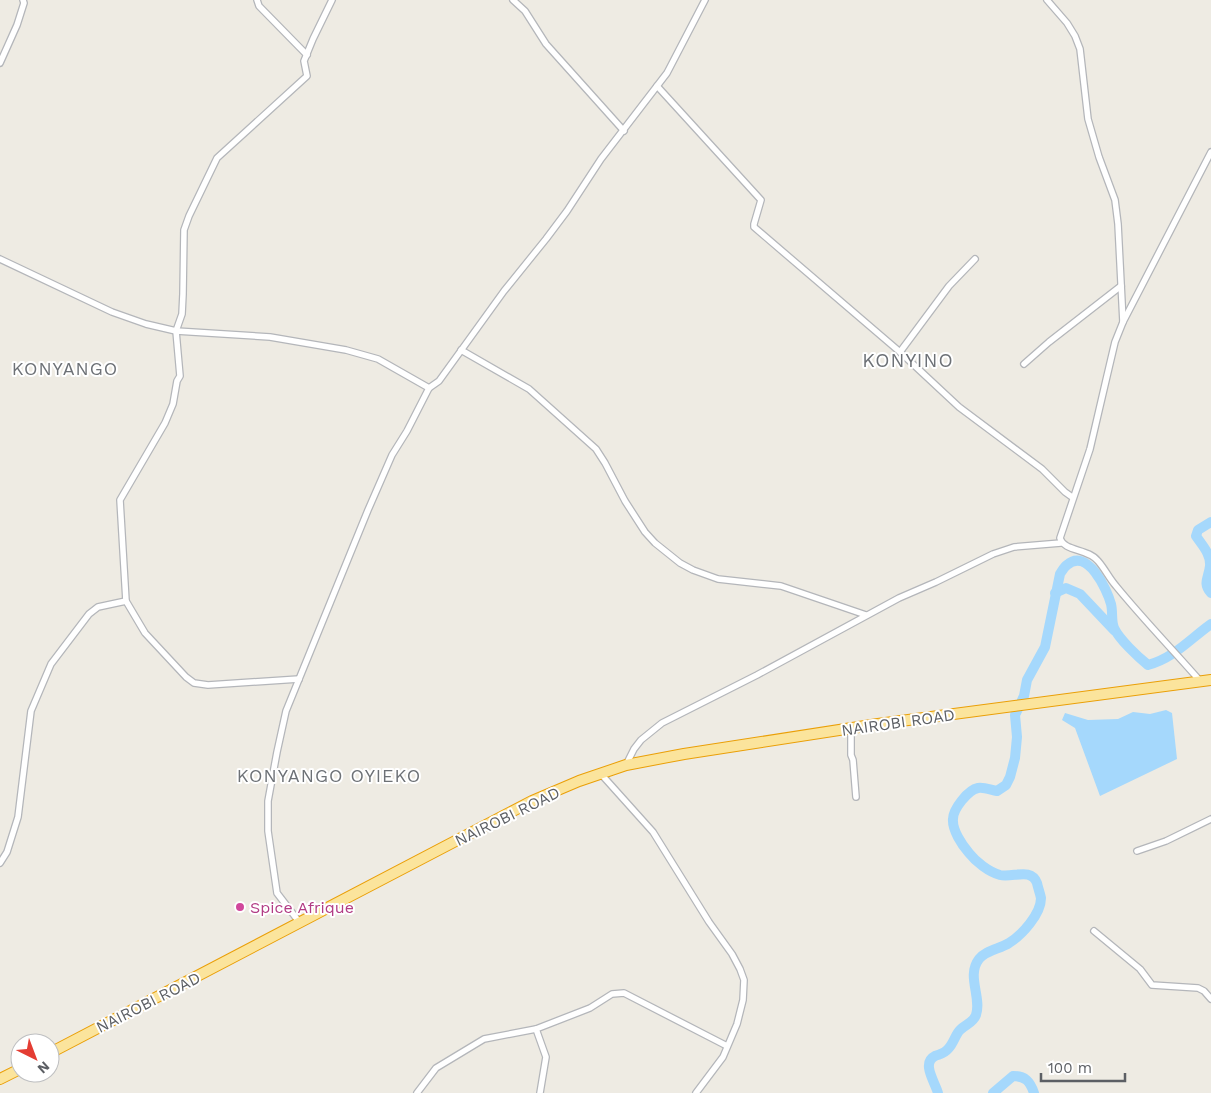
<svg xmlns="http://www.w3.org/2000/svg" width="1211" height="1093" font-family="'Work Sans',sans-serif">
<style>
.water{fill:#a5d8fc}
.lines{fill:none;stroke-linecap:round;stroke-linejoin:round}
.river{stroke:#a5d8fc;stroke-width:10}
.minor-casing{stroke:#b4b6ba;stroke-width:8}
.trunk-casing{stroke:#ea9f07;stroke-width:12}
.minor{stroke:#fff;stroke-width:5.5}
.trunk{stroke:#fbe49c;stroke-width:10}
.hotel-dot{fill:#d1479c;stroke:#fff;stroke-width:2}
.labels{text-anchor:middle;stroke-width:4;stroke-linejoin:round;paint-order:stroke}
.street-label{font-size:16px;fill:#5c5f64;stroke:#fff}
.hotel-label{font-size:16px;fill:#b23c85;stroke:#fff;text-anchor:start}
.neighbourhood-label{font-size:18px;letter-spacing:1px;fill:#6d7176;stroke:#fff}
.quarter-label{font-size:19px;letter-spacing:1px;fill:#6d7176;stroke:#fff}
</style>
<rect width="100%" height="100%" fill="#eeebe3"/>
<path class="water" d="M1166,710L1172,713L1177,759L1100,796L1075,728L1062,720L1065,713L1088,720L1118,719L1133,712L1150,714Z"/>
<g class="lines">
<g class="river">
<path d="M1211,522L1198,530L1196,536C1202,545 1211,554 1210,566C1209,577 1202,583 1211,593"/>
<path d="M1055,593L1066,588L1080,594L1114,630"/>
<path d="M938,1093C935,1082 921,1063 935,1056C940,1054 944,1054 948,1049C954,1043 955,1035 960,1030C966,1024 973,1023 976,1015C982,997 966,976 979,959C986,950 1000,949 1009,943C1022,935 1041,914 1041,898C1040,893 1038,888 1037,883C1031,867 1013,878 1000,875C989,872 976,862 969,853C962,845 952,830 953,819C953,809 968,790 978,788C984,787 991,790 997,791L1006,785L1010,777L1015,758L1017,737L1015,715L1024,696L1027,680L1045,647L1060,574C1062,571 1064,567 1067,565C1087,547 1107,589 1111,604C1113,612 1111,621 1114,628C1119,639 1138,657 1148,665C1174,658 1190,639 1211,624"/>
<path d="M993,1093L1013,1076C1025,1076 1030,1081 1034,1093"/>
</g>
<g class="minor-casing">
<g id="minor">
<path d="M257,0L259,6L307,55"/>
<path d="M513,0L525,11L546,44L624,131"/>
<path d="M1047,0L1067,23L1075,36L1080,49L1088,119L1099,157L1115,200L1118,224L1123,322L1115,342L1107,376L1090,449L1060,538C1064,552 1088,548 1098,561C1105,569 1109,578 1116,586C1143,619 1173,650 1201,682"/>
<path d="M0,63L17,25L24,3L23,0"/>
<path d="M657,86L761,200L754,224V227L900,352L959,407L1042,469L1065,492L1072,497"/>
<path d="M0,259L112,312L146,324L176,331L270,337L346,350L378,359L429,388L407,431L392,455L368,510L286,711L277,752L268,801V831L277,893L300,923"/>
<path d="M1123,322L1211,152"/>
<path d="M461,350L529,389L596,449L605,463L625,501L645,532L655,543L680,563L693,570L718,579L781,586L866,615"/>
<path d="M900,352L949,286L975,259"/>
<path d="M1024,364L1049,342L1121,286"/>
<path d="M429,388L439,381L504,291L546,239L567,211L601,159L667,73L705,0"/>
<path d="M299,679L208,685L194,683L186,677L145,633L126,601L120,500L165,423L173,404L177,381L180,376L176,331L182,314L183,294L184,230L189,216L217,158L307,76L304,61L313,39L332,0"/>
<path d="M851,728V755L853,760L856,797"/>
<path d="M626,765L634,749L641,740L662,723L757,675L899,598L936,582L993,554L1014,547L1061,543"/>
<path d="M601,774L653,832L709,922L732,954L740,969L744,980L743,1000L737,1024L723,1057L696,1093"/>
<path d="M1137,851L1166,841L1211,819"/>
<path d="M0,863L7,852L18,817L31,711L51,664L89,614L98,607L126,601"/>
<path d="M1094,931L1140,969L1152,985L1198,988L1204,991L1211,999"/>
<path d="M536,1029L546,1057L540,1093"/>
<path d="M417,1093L436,1068L484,1039L536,1029L590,1008L612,994L624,993L727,1046"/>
</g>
</g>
<g class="trunk-casing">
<g id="trunk">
<path d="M50,1053L532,801L579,781L626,765L684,754L878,724L1211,680"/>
<path d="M0,1079L20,1069"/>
</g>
</g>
<use href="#minor" class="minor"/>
<use href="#trunk" class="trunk"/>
</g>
<circle class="hotel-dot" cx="240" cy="907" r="5"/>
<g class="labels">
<g class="street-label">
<text transform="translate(898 722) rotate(-8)" y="6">NAIROBI ROAD</text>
<text transform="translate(507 816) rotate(-26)" y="6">NAIROBI ROAD</text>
<text transform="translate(148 1002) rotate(-27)" y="6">NAIROBI ROAD</text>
</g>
<g class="hotel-label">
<text x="250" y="913">Spice Afrique</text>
</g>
<g class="neighbourhood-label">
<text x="65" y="375">KONYANGO</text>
<text x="329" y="782">KONYANGO OYIEKO</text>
</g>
<g class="quarter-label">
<text x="908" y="367">KONYINO</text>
</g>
</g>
<g transform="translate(35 1058) rotate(138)"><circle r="24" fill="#ffffff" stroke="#bebfc1"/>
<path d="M0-4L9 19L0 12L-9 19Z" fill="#e43d33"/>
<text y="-8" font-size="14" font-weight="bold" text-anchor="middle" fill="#5c5f64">N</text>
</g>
<path d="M1041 1073v8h84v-8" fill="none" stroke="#5c5f64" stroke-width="2.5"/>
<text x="1048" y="1073" font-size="15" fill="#5c5f64" stroke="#ffffff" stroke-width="4" paint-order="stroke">100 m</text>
</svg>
